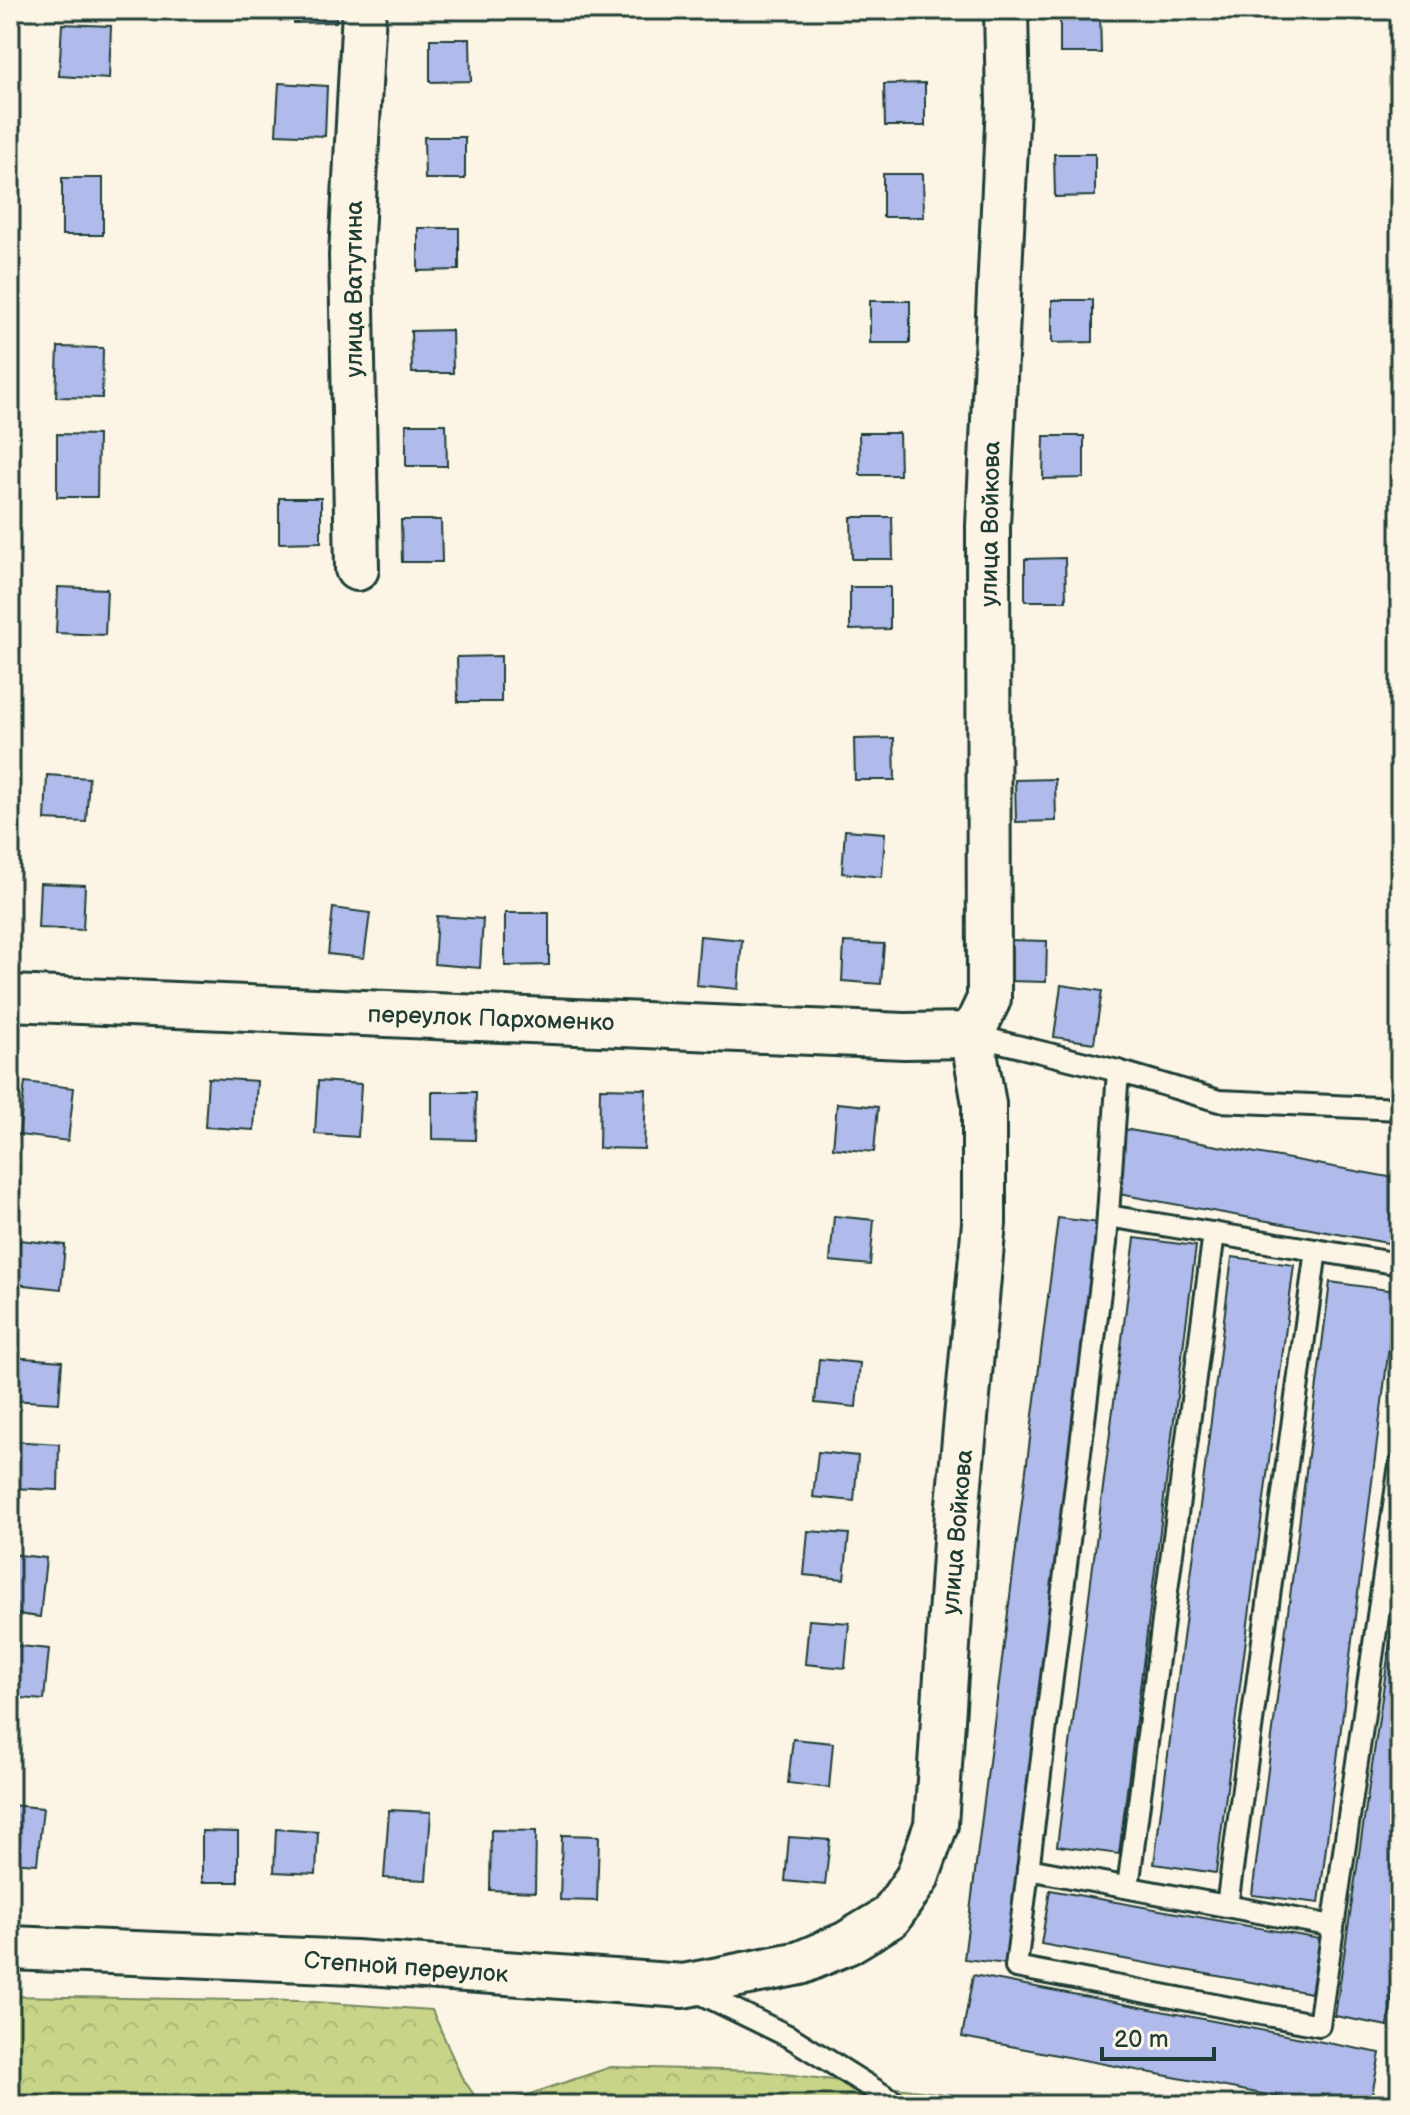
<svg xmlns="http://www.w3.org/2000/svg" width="1410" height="2115" font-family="'Balsamiq Sans',sans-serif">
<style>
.forest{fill:url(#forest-crowns);stroke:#74895e;stroke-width:2}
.building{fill:#b0baeb;stroke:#1f3d34;stroke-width:2}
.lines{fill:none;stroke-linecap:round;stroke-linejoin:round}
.lane-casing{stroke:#1f3d34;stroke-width:26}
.street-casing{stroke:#1f3d34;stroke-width:48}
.secondary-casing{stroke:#1f3d34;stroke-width:50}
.lane{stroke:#fcf5e5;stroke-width:20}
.street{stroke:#fcf5e5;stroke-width:42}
.secondary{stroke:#fcf5e5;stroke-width:44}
.labels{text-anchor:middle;stroke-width:6;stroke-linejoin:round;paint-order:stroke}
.street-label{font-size:24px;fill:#1f3d34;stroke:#fcf5e5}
</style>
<defs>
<pattern id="forest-crowns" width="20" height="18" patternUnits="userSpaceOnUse" patternTransform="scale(2)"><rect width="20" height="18" fill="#c8d589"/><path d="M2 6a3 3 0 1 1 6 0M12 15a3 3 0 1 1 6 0" fill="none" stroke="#abb877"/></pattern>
</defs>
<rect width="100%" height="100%" fill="#fcf5e5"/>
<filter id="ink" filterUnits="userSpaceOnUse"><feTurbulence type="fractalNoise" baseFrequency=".0125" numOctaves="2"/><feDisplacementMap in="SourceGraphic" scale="16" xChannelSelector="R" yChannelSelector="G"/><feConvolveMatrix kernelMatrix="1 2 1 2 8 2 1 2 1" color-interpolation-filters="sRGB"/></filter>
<g filter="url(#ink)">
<g class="forest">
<path d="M10,1996L299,2001L432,2010L461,2076L481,2105H10Z"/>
<path d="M611,2067L761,2071L976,2098L1083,2105H497Z"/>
</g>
<g class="building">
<path d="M294,10H336V22L294,23Z"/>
<path d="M874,10H914V16L874,17Z"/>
<path d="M1060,11H1100L1101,53H1060Z"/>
<path d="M62,24L111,26L109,79L59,76Z"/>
<path d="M430,39H470L471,81L430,82Z"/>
<path d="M279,83L327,86L325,136L276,134Z"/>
<path d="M925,83V126H885L884,84Z"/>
<path d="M1400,132V164H1396L1394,133Z"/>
<path d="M424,137H465V179H425Z"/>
<path d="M1054,154H1095V196L1055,197Z"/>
<path d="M883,174H923L924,217H883Z"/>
<rect x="62" y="178" width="41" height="57"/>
<path d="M418,228H459V270L418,271Z"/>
<path d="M1052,300H1093V342L1052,343Z"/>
<rect x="870" y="301" width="40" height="42"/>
<path d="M452,330L453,373H412L411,331Z"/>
<path d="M58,347L103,348L102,398L56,397Z"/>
<path d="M406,424H446L447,466H406Z"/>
<path d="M859,433H899L900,475H860Z"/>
<path d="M57,434L98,435L97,497H57Z"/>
<path d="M1044,436H1084V478L1043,479Z"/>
<path d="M279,498H321V542L279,543Z"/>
<path d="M851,517H892L893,559H852Z"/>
<path d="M401,520H441L442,562H402Z"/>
<path d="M1065,558L1066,601H1025V559Z"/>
<path d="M58,587L107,589L105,635L56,633Z"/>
<path d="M850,587H890V629L850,630Z"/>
<path d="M501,656V702H458L457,657Z"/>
<path d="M894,738L895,780H855L854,739Z"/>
<path d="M47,775L89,778L86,822L45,820Z"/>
<path d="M1055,779L1056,821L1016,822L1015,780Z"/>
<path d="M845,830L885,833L882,877L842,873Z"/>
<path d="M40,883L85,885L83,930L38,928Z"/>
<path d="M333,908L370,913L364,958L328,954Z"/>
<path d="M505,913H549V965L505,966Z"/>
<path d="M437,916L483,919L480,968L434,964Z"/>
<path d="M700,936L742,940L738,989L696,985Z"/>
<path d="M1008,940L1047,941L1046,982L1007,981Z"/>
<path d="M844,942L884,944L881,984L842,981Z"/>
<path d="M1061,985L1102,991L1094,1043L1054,1037Z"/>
<path d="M208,1078L257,1081L254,1130L205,1127Z"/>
<path d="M318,1081L361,1084L358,1137L315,1134Z"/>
<path d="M25,1082L74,1088L68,1141L19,1135Z"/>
<path d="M600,1088L646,1089L644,1149L599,1148Z"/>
<path d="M432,1092H476L475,1140L432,1139Z"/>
<path d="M837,1103L878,1107L874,1152L833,1148Z"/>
<path d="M1124,1129L1400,1179L1393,1244L1113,1193Z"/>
<path d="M834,1216L874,1220L870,1265L830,1261Z"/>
<path d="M1058,1218L1100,1223L1006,1964L964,1959Z"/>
<path d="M1135,1238L1196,1246L1119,1854L1057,1846Z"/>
<path d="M20,1240L65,1245L61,1289L15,1284Z"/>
<path d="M1232,1257L1294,1265L1216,1873L1154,1864Z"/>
<path d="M1330,1282L1396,1291L1319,1903L1252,1895Z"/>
<path d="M11,1357L62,1361L59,1403L10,1400Z"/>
<path d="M819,1359L860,1363L856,1407L815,1403Z"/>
<path d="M10,1441L59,1444L58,1490L10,1488Z"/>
<path d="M818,1452L858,1456L854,1501L813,1497Z"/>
<path d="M808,1531L849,1534L844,1579L804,1575Z"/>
<path d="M10,1554L46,1558L40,1617L10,1613Z"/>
<path d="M1400,1576V1942L1388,2026L1335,2016Z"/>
<path d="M809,1620L849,1623L845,1668L805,1664Z"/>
<path d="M10,1645L49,1649L44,1700L10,1697Z"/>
<path d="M793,1739L833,1743L829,1788L788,1783Z"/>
<path d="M10,1805L43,1808L37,1864L10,1862Z"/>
<path d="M389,1810L431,1812L426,1880L384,1878Z"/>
<path d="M276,1829L318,1832L316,1874L274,1872Z"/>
<path d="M491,1830L536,1831L535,1892L490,1890Z"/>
<path d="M202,1831L238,1832V1882H202Z"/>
<path d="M562,1835L599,1836L597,1901L560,1900Z"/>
<path d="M789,1837L830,1840L825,1885L785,1881Z"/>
<path d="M1050,1890L1320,1939L1311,1993L1041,1944Z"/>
<path d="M973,1975L1380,2053L1370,2105H1320L962,2037Z"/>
</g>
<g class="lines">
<g class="lane-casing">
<g id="lane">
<path d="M972,1035L1118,1071L1219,1101L1400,1109"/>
<path d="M1118,1071L1106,1243L1016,1967L1319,2025L1400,1464"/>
<path d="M1108,1216L1400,1264"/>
<path d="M1028,1869L1333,1926"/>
<path d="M1128,1887L1214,1233"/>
<path d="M1227,1906L1316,1250"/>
<path d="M694,1990L792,2038L899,2105"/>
</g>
</g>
<g class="street-casing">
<g id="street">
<path d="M357,569L351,255L364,10"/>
<path d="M10,1948L355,1962L683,1986L800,1963L847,1943L890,1917L917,1878L936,1825L956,1526L984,1223V1104L972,1035L989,999L988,526L1008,103L1006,10"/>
</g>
</g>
<g class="secondary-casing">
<path id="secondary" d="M10,998L904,1036L972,1035"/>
</g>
<use href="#lane" class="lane"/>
<use href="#street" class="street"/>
<use href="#secondary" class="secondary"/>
</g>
</g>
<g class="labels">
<g class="street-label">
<text transform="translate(354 289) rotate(-90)" y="8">улица Ватутина</text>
<text transform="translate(990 524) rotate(-89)" y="8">улица Войкова</text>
<text transform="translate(491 1018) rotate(2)" y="8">переулок Пархоменко</text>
<text transform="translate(957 1532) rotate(-85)" y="8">улица Войкова</text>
<text transform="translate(406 1967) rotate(4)" y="8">Степной переулок</text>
</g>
</g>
<rect width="1410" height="2115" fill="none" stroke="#fcf5e5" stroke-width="40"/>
<rect x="20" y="20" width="1370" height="2075" fill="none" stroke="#1f3d34" stroke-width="3" filter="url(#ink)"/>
<path d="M1102 2047v12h112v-12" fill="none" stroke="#1f3d34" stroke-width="4"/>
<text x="1114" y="2047" font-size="24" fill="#1f3d34" stroke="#fcf5e5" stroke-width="6" paint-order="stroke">20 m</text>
</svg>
